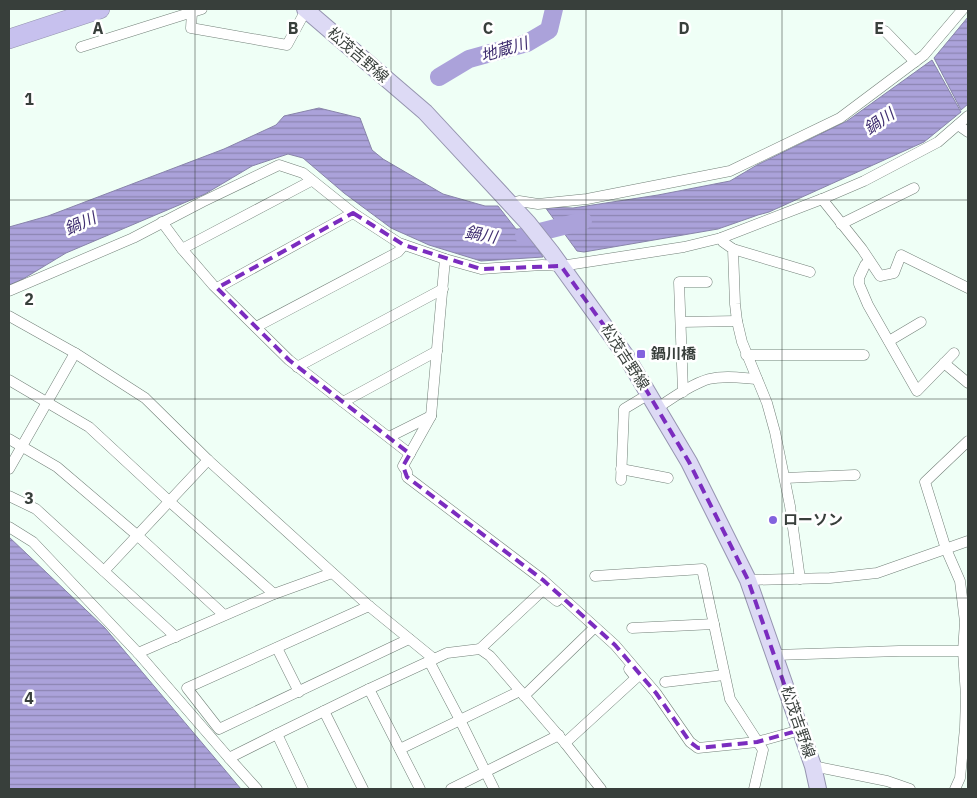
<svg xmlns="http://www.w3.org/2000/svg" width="977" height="798" font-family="'IBM Plex Sans','Noto Sans JP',sans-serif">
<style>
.water{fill:url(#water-rules);stroke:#8884aa}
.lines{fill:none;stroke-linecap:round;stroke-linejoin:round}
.river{stroke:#aba2da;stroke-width:18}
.street-casing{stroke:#738179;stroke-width:11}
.primary-casing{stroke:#9594af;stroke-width:18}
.highway-casing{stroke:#9594af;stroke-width:20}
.street{stroke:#fff;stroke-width:10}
.primary{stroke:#dddaf5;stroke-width:16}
.highway{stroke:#c7c1ee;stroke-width:19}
.marked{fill:none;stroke:#7b2cbf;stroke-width:4;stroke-dasharray:10 6;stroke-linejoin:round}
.grid{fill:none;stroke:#383f3b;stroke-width:1;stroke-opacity:0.55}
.poi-dot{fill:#8363de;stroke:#fff;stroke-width:2}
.labels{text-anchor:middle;stroke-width:5;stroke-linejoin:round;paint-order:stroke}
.street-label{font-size:15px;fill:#383f3b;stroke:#fff}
.poi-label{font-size:15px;font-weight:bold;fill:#383f3b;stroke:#fff;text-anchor:start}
.water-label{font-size:16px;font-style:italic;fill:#402f71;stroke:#fff}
.grid-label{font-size:16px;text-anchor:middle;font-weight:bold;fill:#383f3b;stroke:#fff;stroke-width:5;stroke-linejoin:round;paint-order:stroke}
</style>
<defs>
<pattern id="water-rules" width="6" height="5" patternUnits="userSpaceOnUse" patternTransform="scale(1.25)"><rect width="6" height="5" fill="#aba2da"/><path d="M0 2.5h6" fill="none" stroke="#8c85b2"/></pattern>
</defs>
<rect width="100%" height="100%" fill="#effff6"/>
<g class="water">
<path d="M968,17V104L961,110L934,58Z"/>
<path d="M932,60L961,112L924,142L769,212L758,215L718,229L584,252L577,251L545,207L573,208L658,195L730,181L757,165L847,121Z"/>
<path d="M319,108L360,118L372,150L383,159L443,194L485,206H498L516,229H524L543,257L481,261L429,245L391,228L344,193L303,158L288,154L252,166L205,194L66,253L23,279L9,285V227L48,216L224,149L276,125L284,116Z"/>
<path d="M9,537L105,628L241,789H9Z"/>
</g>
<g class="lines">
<g class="river">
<path d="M439,77L469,59L527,43L549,30L554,9"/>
<path d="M524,236L583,221"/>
</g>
<g class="street-casing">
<g id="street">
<path d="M192,12L191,28L287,45L306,10"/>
<path d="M885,31L915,62"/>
<path d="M81,47L202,9"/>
<path d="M958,125L968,132"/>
<path d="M822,199L862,249L880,276L894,273L901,255L968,288"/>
<path d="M511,205L519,201L538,204L587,199L730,171L840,118L924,55L963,9"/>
<path d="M162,222L182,249L213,285L289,360L410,454"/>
<path d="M841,224L914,188"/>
<path d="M721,238L723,242L733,249L735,304L737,321L742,342L767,403L775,432L790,506L800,579"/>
<path d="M182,249L311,181"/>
<path d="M733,249L810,272"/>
<path d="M445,259L431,416L403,466L407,472V477L543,580L615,645L656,693L690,742L698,748L757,742L800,730"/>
<path d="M869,261L865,265L859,278V284L868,305L917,391L954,353"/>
<path d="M217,288L353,213"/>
<path d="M9,291L133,238L202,202L279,165L303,173L353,213L399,243L445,259L481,269L542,265L561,266L684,247L721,238L822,199L864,181L938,142L968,116"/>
<path d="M9,316L75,353L145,398L208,460L369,606L434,659"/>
<path d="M681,322L737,321"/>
<path d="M256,327L398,252L404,245"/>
<path d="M889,341L921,322"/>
<path d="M746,355H864"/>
<path d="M944,363L968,383"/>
<path d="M297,367L443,289"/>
<path d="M9,380L89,427L170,502L274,594"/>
<path d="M683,392L679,282H707"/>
<path d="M343,402L437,351"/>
<path d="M657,408C673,398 691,384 709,379C725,375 742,378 757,379"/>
<path d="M389,437L431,416"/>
<path d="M9,439L57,467L138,536L224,615"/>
<path d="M9,469L75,353"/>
<path d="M621,469L668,478"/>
<path d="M785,478L855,475"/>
<path d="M621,480L624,409L649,394"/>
<path d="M9,496L36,509L176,637"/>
<path d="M9,527L33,542L138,653L274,594L332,573"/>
<path d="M104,571L208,460"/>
<path d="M595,576L702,569L730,699L763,750L754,789"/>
<path d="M748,580L830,578L877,573L968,541"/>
<path d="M369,606L187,688L219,729L409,639"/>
<path d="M632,628L714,624"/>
<path d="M277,648L299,692"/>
<path d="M480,649L543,590L557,601"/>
<path d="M138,653L229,758L277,734"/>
<path d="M775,655L899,651H963"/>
<path d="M429,661L460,720L494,789"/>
<path d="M665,682L724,675"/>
<path d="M369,689L420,789"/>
<path d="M524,696L592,630"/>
<path d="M324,711L363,789"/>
<path d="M565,743L636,678L629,669"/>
<path d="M400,749L520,691"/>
<path d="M229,758L257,789"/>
<path d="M813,766L887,781L910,789"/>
<path d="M303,789L277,734L369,689L447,653L480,649L490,656L565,743L601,789"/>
<path d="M451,789L559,735"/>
<path d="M955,789L960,778L965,728L966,696L963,651L965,622L960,581L946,549L925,482L968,441"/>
</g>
</g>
<g class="primary-casing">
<path id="primary" d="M305,9L425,112L528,223L551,252L626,356L689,462L748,580L813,766L818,789"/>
</g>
<g class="highway-casing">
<path id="highway" d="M9,39L100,9"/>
</g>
<use href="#street" class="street"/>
<use href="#primary" class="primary"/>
<use href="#highway" class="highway"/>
</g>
<path class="marked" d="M353,213L404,245L481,269L561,266L626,356L689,462L748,580L800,730L757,742L698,748L690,742L656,693L615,645L543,580L407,477L403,466L410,454L289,360L217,288Z"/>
<path class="grid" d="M195,9V789M391,9V789M586,9V789M782,9V789M9,200H968M9,399H968M9,598H968"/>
<g class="poi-dot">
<rect x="636" y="349" width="10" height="10" rx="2.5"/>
<circle cx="773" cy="520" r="5"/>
</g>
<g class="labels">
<g class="street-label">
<text transform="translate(358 55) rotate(41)" y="5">松茂吉野線</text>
<text transform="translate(625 357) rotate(57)" y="5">松茂吉野線</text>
<text transform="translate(798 722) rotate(71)" y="5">松茂吉野線</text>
</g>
<g class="poi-label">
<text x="651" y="359">鍋川橋</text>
<text x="783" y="525">ローソン</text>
</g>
<g class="water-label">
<text transform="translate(504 49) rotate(-17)" y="6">地蔵川</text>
<text transform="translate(879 121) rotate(-34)" y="6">鍋川</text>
<text transform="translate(80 223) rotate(-24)" y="6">鍋川</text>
<text transform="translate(481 234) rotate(10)" y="6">鍋川</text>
</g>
</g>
<g class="grid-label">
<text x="98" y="34">A</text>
<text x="293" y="34">B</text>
<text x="488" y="34">C</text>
<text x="684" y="34">D</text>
<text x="879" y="34">E</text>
<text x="29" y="105">1</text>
<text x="29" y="305">2</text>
<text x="29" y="504">3</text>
<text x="29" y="704">4</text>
</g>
<rect width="977" height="798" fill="none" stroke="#383f3b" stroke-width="20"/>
</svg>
